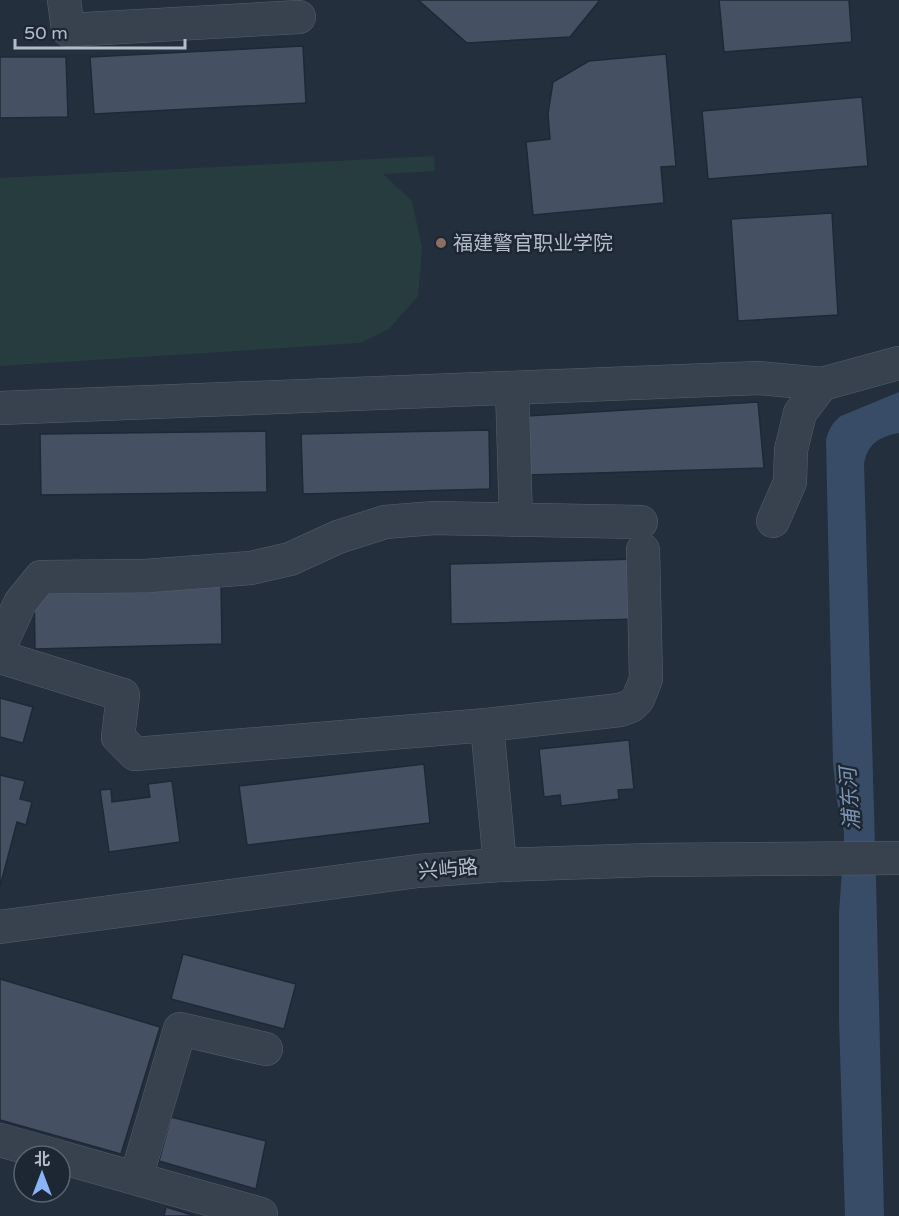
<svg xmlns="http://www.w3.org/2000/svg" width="899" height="1216" font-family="'Varela Round','Noto Sans SC',sans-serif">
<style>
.green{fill:#263c3f}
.water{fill:#394c67}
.building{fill:#455162;stroke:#1f2835;stroke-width:1.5}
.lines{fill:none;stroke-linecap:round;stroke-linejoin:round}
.minor-casing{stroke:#565f6c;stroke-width:34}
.minor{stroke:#38414e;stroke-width:33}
.education-dot{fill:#8d6e63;stroke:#1d2633;stroke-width:2}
.labels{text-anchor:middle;stroke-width:5;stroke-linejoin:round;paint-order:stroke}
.poi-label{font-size:20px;fill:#b4bcc9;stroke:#1d2633;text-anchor:start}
.street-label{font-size:20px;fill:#b4bcc9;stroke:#1d2633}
.water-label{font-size:21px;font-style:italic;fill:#7c92b1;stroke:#1d2633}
</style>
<rect width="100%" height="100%" fill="#242f3e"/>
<path class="green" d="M434,156L435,171L383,174L412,201L422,248L418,296L389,329L360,343L0,366V178Z"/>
<path class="water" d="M899,392V433C879,437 868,443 864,464L876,881L884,1216H845L839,1019V913L844,843V832L837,801L833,763L826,440C829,429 832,423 841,416Z"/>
<g class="building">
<path d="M418,0H600L570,37L467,43Z"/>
<path d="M719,0H849L852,42L724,52Z"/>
<path d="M303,46L306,103L94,114L90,57Z"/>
<path d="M666,54L676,166L661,167L664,203L533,215L526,142L550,139L548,114L553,82L589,61Z"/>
<path d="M0,57H66L68,117L0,118Z"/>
<path d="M862,97L868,166L708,179L702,111Z"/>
<path d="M832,213L838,315L738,321L731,219Z"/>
<path d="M758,402L764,468L528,475L527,416Z"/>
<path d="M489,430L490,489L303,494L301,434Z"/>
<path d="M266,431L267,492L41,495L40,434Z"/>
<path d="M637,559L639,619L451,624L450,564Z"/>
<path d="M221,584L222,644L35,649L34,589Z"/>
<path d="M0,698L33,707L23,743L0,737Z"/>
<path d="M629,740L634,789L618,790L619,799L561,806L560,795L544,797L539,749Z"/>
<path d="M424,764L430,823L247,845L239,786Z"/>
<path d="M0,775L25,781L20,799L32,802L26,825L17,822L0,887Z"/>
<path d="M172,781L180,842L109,852L100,790L111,789L112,802L150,797L148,784Z"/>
<path d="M183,954L296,984L284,1029L171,999Z"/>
<path d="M0,979L160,1027L121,1154L0,1120Z"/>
<path d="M171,1117L266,1141L256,1189L159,1161Z"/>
<path d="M166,1207L195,1216H164Z"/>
</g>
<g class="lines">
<g class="minor-casing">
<g id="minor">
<path d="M64,0L68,30L299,17"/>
<path d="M512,388L516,520"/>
<path d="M0,408L759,378L822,384"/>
<path d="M773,521L790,482L791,450L800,413L822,384L899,363"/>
<path d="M0,652L3,640L20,603L41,577L145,576L251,568L290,559L338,537L385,522L434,518L641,522"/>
<path d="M0,657L123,695L118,737L135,754L487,725"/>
<path d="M500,865L487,725L620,710L631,706L638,699L646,679L643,550"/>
<path d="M0,927L418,871L500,865L651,860L899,858"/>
<path d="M0,1140L57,1156"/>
<path d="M60,1157L261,1214"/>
<path d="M136,1178L180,1029L266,1049"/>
</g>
</g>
<use href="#minor" class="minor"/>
</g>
<circle class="education-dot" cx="441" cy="243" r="6"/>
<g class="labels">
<g class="poi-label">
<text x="453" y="250">福建警官职业学院</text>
</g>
<g class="street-label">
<text transform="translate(448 869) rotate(-5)" y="7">兴屿路</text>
</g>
<g class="water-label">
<text transform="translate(850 799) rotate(-94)" y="7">浦东河</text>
</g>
</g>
<g transform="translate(42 1174)"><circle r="28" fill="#1d2633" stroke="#59626f" stroke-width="1.5"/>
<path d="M0-4.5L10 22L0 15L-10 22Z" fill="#8ab4f8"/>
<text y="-9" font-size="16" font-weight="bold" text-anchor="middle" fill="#b4bcc9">北</text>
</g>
<path d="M15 39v9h170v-9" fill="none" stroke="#b4bcc9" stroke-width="3"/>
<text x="24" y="39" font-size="18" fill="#b4bcc9" stroke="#1d2633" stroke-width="4.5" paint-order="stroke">50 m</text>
</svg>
